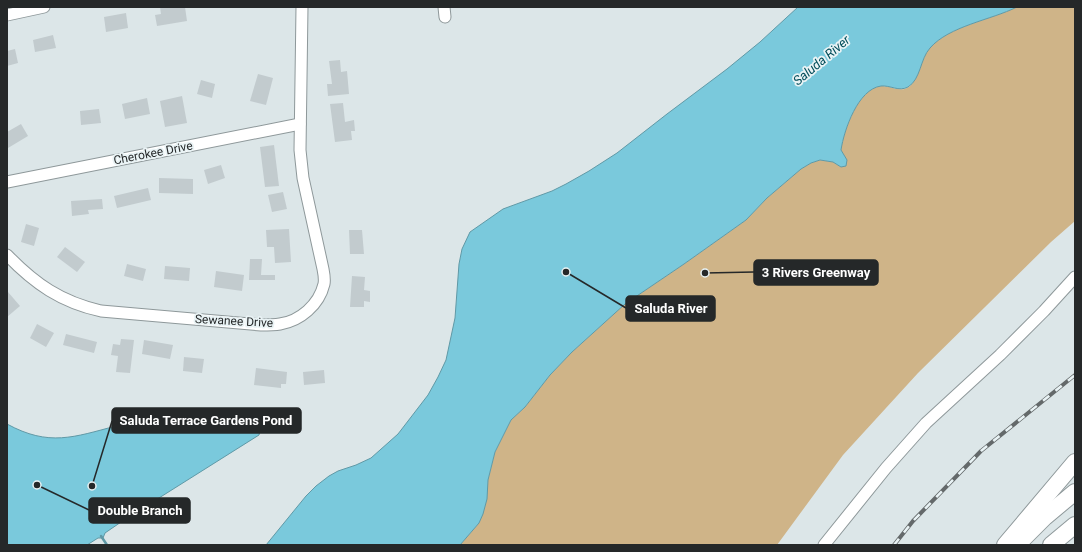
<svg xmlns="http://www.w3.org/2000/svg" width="1082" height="552" font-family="Roboto,sans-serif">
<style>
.green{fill:#cfb488}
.water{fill:#7ac9dc;stroke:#6099a6}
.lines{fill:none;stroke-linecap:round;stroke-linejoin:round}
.stream{stroke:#6099a6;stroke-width:2.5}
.building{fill:#c2cbce}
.minor-casing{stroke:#8e989a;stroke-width:13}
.highway-casing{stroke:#8e989a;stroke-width:18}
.minor{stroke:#fff;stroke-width:11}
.highway{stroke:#fff;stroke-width:16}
.rail-casing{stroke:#64696a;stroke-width:4}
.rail{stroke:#e9f3f5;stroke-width:2.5;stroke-dasharray:8;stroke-linecap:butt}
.labels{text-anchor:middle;stroke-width:3.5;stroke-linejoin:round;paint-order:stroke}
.street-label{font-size:12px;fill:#252829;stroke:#e9f3f5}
.water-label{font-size:13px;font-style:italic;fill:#024d5a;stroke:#e9f3f5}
.leader{fill:none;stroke:#252829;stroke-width:1.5}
.callout-dot{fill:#252829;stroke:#e9f3f5;stroke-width:1.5}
.callout{fill:#252829;stroke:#252829;stroke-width:1.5}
.callout-label{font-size:13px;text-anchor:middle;font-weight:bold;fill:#fff}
</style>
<rect width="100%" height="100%" fill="#dce6e8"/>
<path class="green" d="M1017,7H1075V221L1051,242L918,373L843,455L777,545H460L479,523L485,506L488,480L495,452L511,420L525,407L550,375L572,352L625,304L684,264L746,220L767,198L801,169L811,163L820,160L833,162L841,167L845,157L841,150C844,130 858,89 881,86C891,85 901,94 910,86C921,75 920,59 930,48C949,26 991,20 1017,7Z"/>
<g class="water">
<path d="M798,7H1017C991,20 949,26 930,48C920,59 921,79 908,87C899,92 890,85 881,86C858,89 844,130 841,150L847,160L846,166L841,167L833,162L820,160L811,163L801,169L767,198L746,220L684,264L625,304L572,352L550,375L525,407L511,420L495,452L488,480L487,499L483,514L479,523L460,545H266L306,496L316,486L329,476L338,471L356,465L371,458L398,434L428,395L438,377L446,360L455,318L459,264L462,249L470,232L503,209L552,191L566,184L589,171L617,153L667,114L727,69L760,42Z"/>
<path d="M159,420L220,426L248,423L259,426L260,431L259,435L124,520L105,533L103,538H98L87,545H7V424C49,447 74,437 116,426C130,422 145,422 159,420Z"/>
</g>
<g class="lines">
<path class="stream" d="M101,536L107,545"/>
</g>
<g class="building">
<path d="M160,7H185L187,21L157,26L155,15L161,14Z"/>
<path d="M126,13L128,28L106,32L104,17Z"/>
<path d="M53,35L56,48L35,52L33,40Z"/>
<path d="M15,49L18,63L7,66V51Z"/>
<path d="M340,60L341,72L347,71L349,94L328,96L327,84H332L329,61Z"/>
<path d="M258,74L273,78L266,105L250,101Z"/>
<path d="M201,80L215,84L212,98L197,94Z"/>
<path d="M182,96L187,123L165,127L160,101Z"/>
<path d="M147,98L150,114L125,119L122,104Z"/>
<path d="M343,103L345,122L354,120L355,131H351L352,140L335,142L330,104Z"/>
<path d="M99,109L101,123L81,125L80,111Z"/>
<path d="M21,124L28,136L8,148L7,132Z"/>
<path d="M274,145L279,186L265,187L260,147Z"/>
<path d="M221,165L225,178L208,184L204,170Z"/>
<path d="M159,178L193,179V194L159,193Z"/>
<path d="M148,188L151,200L117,208L114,196Z"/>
<path d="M283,192L287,209L272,212L268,195Z"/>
<path d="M102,199L103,209L88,210L89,214L72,216L71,201Z"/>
<path d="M26,224L39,228L34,246L21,242Z"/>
<path d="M289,229L291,262L275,263L274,247H267L266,230Z"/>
<path d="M349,230H362L364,254H350Z"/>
<path d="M65,247L85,262L77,272L57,257Z"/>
<path d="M250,259H262L261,275H275V280H249Z"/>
<path d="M127,264L146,269L143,281L124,276Z"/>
<path d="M165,266L190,268L189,281L164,279Z"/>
<path d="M216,271L244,275L242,291L214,287Z"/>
<path d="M352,276L365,277L364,290L370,291V302L364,301V307H350Z"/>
<path d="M8,292L20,306L7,317V293Z"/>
<path d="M37,324L54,333L46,347L30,338Z"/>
<path d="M66,334L97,342L94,353L63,345Z"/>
<path d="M121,339L134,340L130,373L116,372L118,356L111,355L113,344L120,345Z"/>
<path d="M144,340L173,345L170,359L142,354Z"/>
<path d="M184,357L204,359L202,373L183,371Z"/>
<path d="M256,368L287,372L286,384H281V388L254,385Z"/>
<path d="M324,370L325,383L304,385L303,372Z"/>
</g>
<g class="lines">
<g class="minor-casing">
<g id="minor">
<path d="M444,7L445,17"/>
<path d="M7,15L44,7"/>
<path d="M7,182L300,124"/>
<path d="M7,255C35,284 61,302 101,311L261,325C267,325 274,325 280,324C300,321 319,305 324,284C325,279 324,274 323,269L303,178L300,150L302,7"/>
<path d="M824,545L886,468L926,423L1000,355L1044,311L1075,277"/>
</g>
</g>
<g class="highway-casing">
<g id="highway">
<path d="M1020,542L1045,517L1075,492"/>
<path d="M1005,545L1075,462"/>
<path d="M1051,545L1075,525"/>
</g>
</g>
<use href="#minor" class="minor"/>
<use href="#highway" class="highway"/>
<g class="rail-casing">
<path id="rail" d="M894,545L913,521L981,451L1075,375"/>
</g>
<use href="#rail" class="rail"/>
</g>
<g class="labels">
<g class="street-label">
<text transform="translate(153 153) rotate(-11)" y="4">Cherokee Drive</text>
<text transform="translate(234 321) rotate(3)" y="4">Sewanee Drive</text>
</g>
<g class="water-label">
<text transform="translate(821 60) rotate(-40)" y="5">Saluda River</text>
</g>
</g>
<path class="leader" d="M705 273L754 272M566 272L626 308M92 486L112 421M37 485L89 510"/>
<g class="callout-dot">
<circle cx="705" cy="273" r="4"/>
<circle cx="566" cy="272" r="4"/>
<circle cx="92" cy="486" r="4"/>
<circle cx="37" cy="485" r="4"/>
</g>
<g class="callout">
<rect x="754" y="260" width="124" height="25" rx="4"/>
<rect x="626" y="296" width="89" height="25" rx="4"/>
<rect x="112" y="408" width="189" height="25" rx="4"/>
<rect x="89" y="498" width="101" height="25" rx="4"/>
</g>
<g class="callout-label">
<text x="816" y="277">3 Rivers Greenway</text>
<text x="671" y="313">Saluda River</text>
<text x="206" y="425">Saluda Terrace Gardens Pond</text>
<text x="140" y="515">Double Branch</text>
</g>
<rect width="1082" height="552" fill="none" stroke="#252829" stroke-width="16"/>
</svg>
